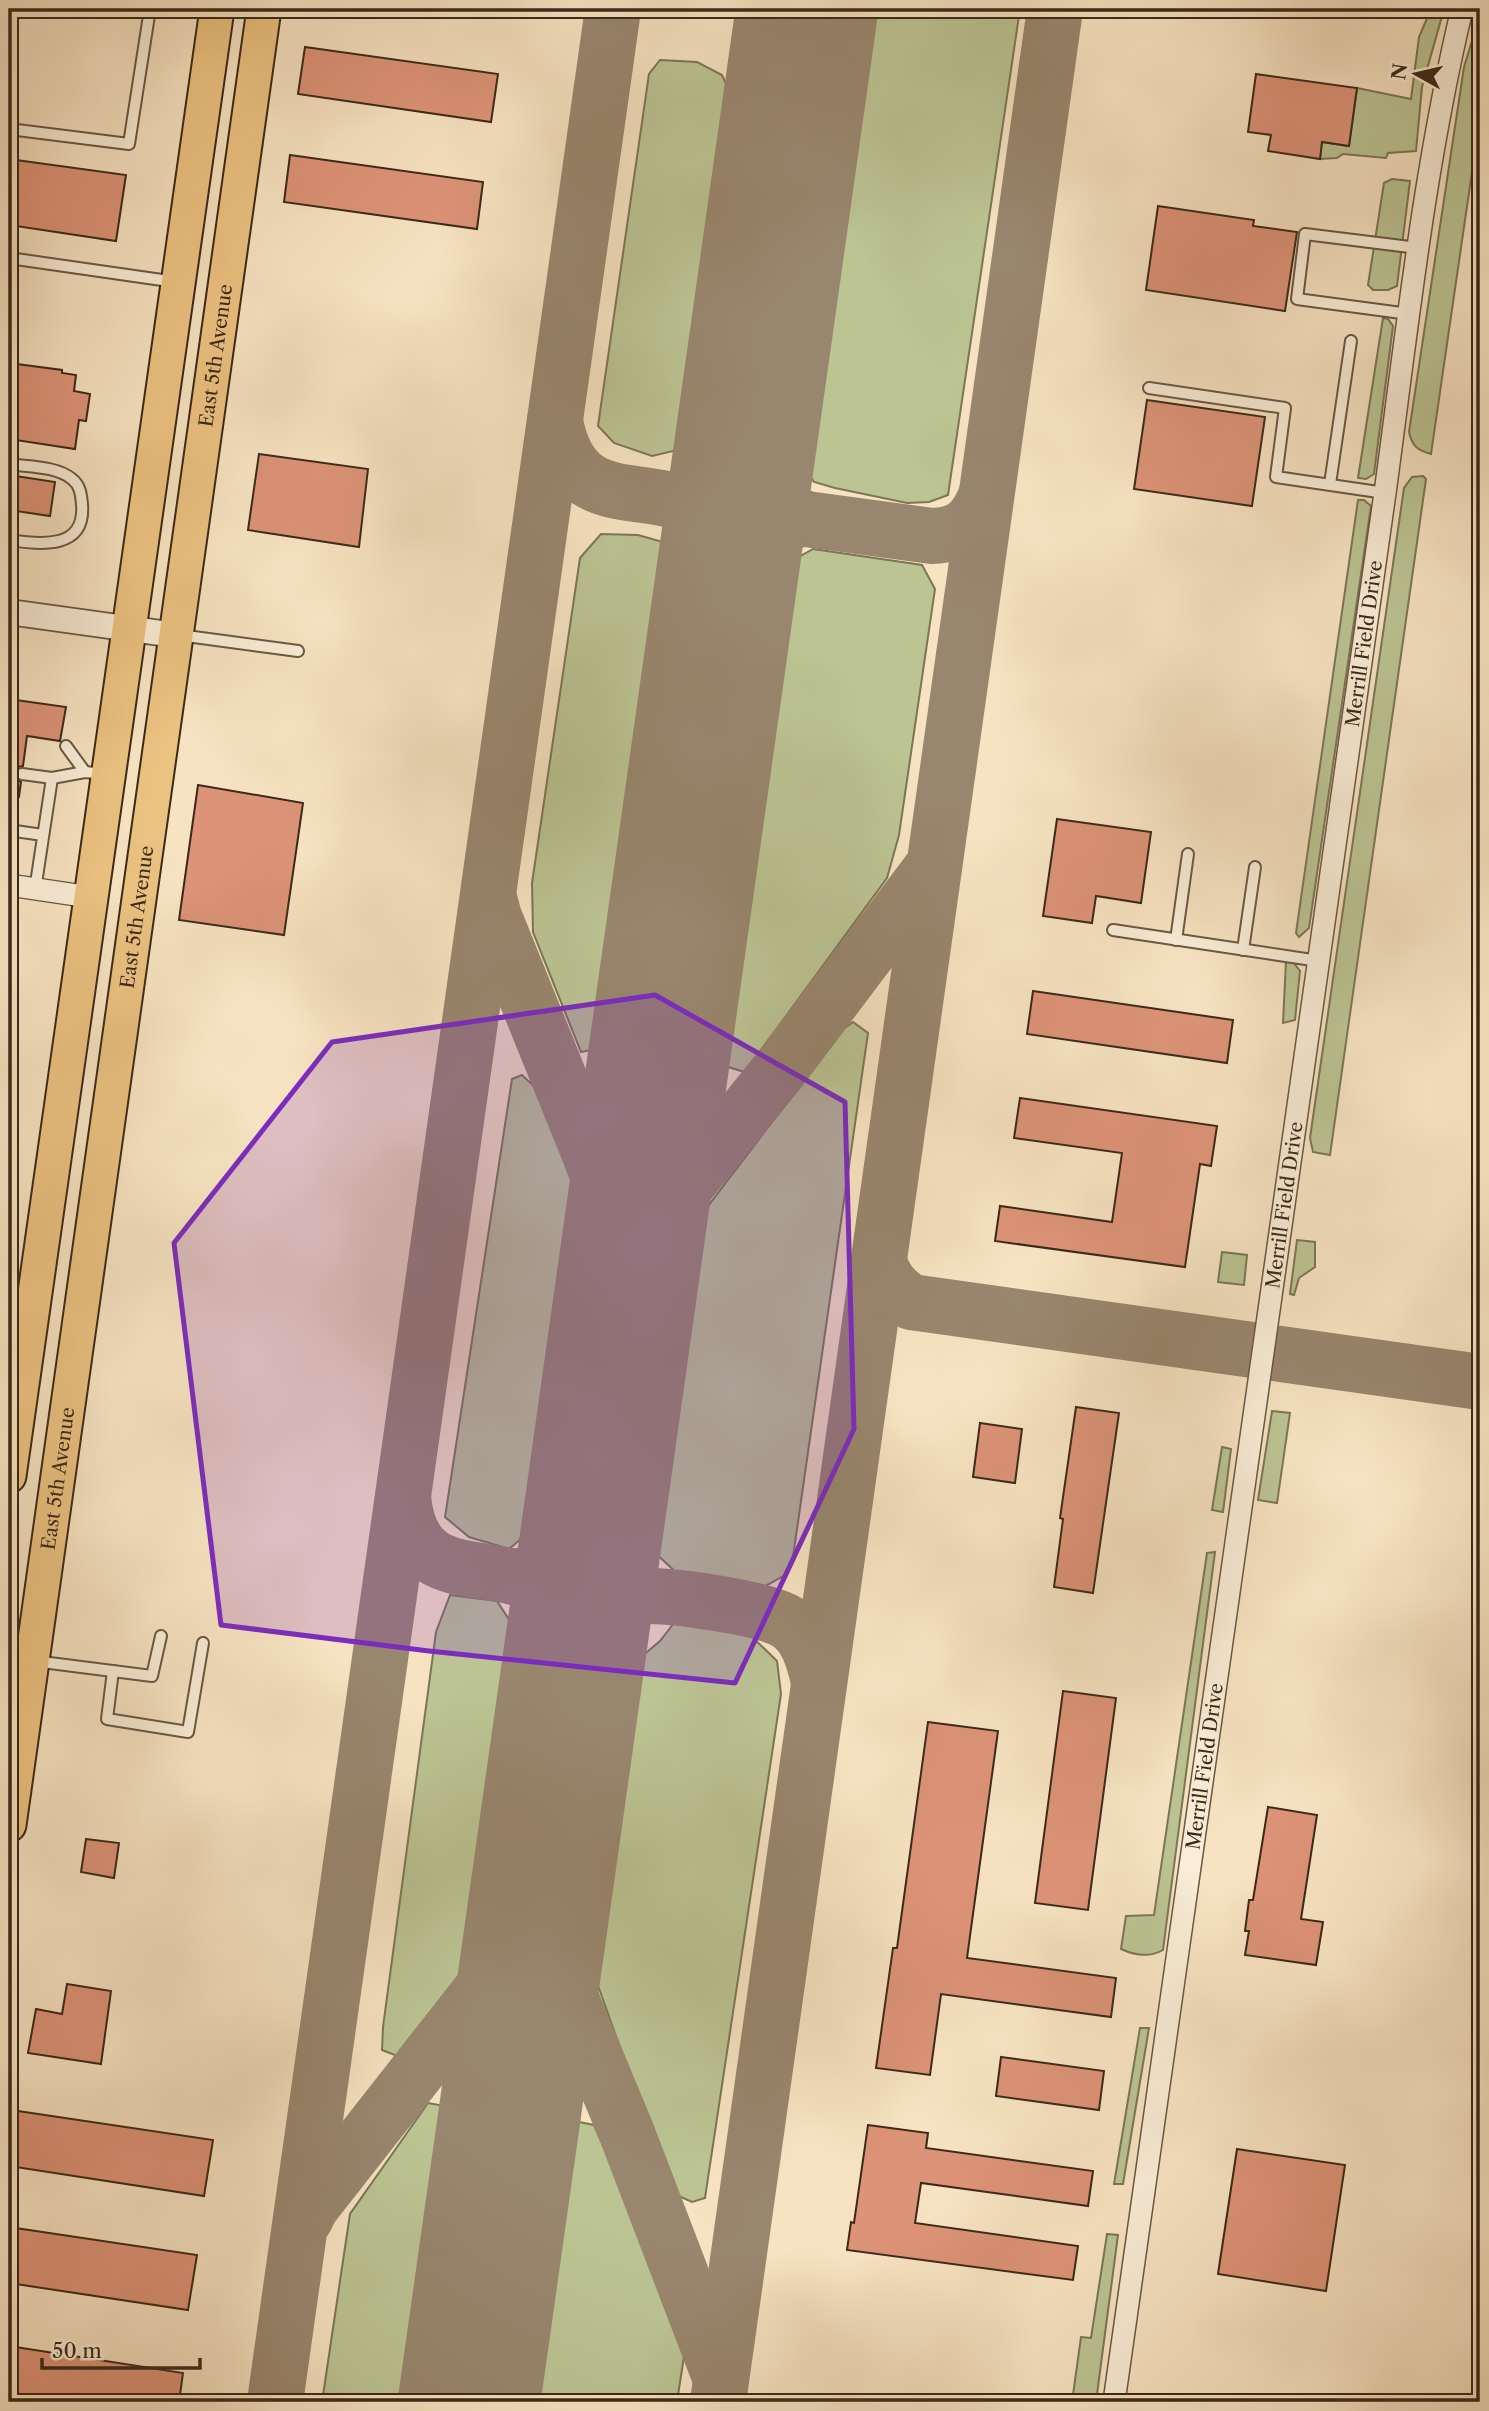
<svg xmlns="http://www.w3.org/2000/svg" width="1489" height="2411" font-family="'Libre Caslon Text',serif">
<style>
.grass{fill:#bcc494;stroke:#7c7656;stroke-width:2}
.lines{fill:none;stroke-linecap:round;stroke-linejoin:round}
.taxiway{stroke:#99866e;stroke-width:56}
.runway{stroke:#99866e;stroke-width:142}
.building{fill:#dd9378;stroke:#3b2919;stroke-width:2}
.service-casing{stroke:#6a5843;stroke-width:14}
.minor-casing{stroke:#6a5843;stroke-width:24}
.tertiary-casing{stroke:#6a5843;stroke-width:28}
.trunk-casing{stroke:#3b2919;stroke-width:37}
.service{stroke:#faedd7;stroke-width:10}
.minor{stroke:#faedd7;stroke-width:21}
.tertiary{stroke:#faedd7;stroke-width:24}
.trunk{stroke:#ecc281;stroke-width:33}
.marked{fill:#7b2cbf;fill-opacity:0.2;stroke:#7b2cbf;stroke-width:5;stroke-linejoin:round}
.labels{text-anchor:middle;stroke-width:7;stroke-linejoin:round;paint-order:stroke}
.street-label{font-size:19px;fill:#3b2919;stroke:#faedd7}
</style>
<rect width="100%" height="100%" fill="#f7e3c2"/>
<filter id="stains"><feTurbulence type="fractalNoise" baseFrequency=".00286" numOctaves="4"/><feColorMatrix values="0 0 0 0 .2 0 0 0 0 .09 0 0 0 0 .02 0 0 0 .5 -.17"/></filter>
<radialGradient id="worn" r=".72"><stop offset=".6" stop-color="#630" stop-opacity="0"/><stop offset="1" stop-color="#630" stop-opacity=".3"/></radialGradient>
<g class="grass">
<path d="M867,9H1020L948,495L929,502L907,503L835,488L814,482L797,456Z"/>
<path d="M1431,9H1444L1422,87L1416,151L1388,153L1386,158L1343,154L1337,158L1320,159L1322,142L1349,146L1357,88L1411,99L1419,37Z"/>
<path d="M1480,15V117L1431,454C1417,450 1412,446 1409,432L1464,67Z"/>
<path d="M660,60L697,62L722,75L733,100L693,427L682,449L652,456L614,443L598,426L649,74Z"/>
<path d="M1392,179L1410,181L1397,286L1388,290H1373L1368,285L1384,183Z"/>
<path d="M1383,318L1388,319L1393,326L1374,474L1366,479L1358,478Z"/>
<path d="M1423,476L1426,479L1330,1155L1313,1152L1310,1138L1404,488L1412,477Z"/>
<path d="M1358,500H1364L1371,506L1309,928L1299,937L1296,933Z"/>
<path d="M601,534L638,535L663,542L671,561L595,1049L581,1052L533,932L532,883L580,558Z"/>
<path d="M813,549L922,565L935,589L899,835L887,878L745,1072L721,1065L790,562Z"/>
<path d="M1286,961L1293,962L1300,971L1295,1020L1283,1023Z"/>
<path d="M853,1022L868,1033L793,1557L785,1575L762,1588L678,1574L653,1551L699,1218L842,1030Z"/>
<path d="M522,1075L538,1090L575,1191L580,1214L534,1528L509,1549L469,1537L445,1517L512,1079Z"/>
<path d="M1297,1240L1315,1242V1267L1299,1278L1294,1295L1290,1294Z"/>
<path d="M1222,1252L1247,1255L1244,1285L1218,1282Z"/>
<path d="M1272,1411L1290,1413L1277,1503L1258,1500Z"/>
<path d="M1222,1447L1231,1449L1223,1512L1212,1510Z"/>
<path d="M1215,1552L1163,1950C1149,1958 1134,1955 1121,1949L1126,1916L1154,1915L1207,1553Z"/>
<path d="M450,1595L497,1601L519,1635L471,1959L400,2057L382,2050L383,2027L436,1632Z"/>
<path d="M674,1623L747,1632L777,1661L781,1694L705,2198L692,2202L672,2193L591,1966L641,1657L660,1641Z"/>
<path d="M1140,2028H1149L1123,2184H1114Z"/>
<path d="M428,2103L450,2107L407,2402H322L350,2214Z"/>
<path d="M579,2122L594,2125L676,2311L685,2350L677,2402H532L572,2133Z"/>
<path d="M1107,2234L1118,2235L1096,2402H1072L1081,2337L1091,2338Z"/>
</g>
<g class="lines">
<g class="taxiway">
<path d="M555,421C575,534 675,463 713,531C722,548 722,570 725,589"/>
<path d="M747,438C753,480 765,503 806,519"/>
<path d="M725,589L740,553L747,544L756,535L781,522L806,519L932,536C961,535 975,524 986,496"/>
<path d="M490,902L494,917L617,1221L626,1291"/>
<path d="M879,1262C885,1281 894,1291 911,1302L1480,1382"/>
<path d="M626,1291L648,1237L656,1223L781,1068L931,869"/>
<path d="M403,1497C413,1606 515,1544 558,1605C569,1620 572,1639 574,1657"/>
<path d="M515,1577C566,1569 579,1553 596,1506"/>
<path d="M574,1657C586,1633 597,1612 623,1602C631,1598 641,1596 649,1596C677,1596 765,1608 787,1622C808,1635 814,1660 819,1682"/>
<path d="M543,1878L546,1921L554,1958L626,2131L719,2374"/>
<path d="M305,2219L311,2207L515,1947L530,1916L542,1880"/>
<path d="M275,2402L613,9"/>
<path d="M718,2402L1055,9"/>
</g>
<path class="runway" d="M469,2402L807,9"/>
</g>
<g class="building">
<path d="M305,47L498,74L491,122L298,94Z"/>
<path d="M1256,74L1357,88L1349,146L1322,142L1320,159L1268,151L1271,135L1248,132Z"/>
<path d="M290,155L483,182L477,229L284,202Z"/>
<path d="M9,159L126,175L116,241L9,225Z"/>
<path d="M1158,206L1254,220L1253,226L1297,232L1285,311L1146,290Z"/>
<path d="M9,363L62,370V373L76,375L74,391L90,394L86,421L79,420L75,449L9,439Z"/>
<path d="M1147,400L1265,417L1252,506L1134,489Z"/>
<path d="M259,454L368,469L359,547L248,530Z"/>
<path d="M9,475L55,482L50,516L9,510Z"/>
<path d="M9,699L66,707L60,741L27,736L23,766L18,767L14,772L15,778L21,782L19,797L9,796Z"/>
<path d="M198,785L303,803L284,935L179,920Z"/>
<path d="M1057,819L1151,832L1141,903L1096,896L1092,923L1043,916Z"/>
<path d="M1033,991L1233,1020L1227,1063L1027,1034Z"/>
<path d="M1020,1098L1217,1126L1211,1166L1200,1164L1185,1267L995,1241L1000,1206L1112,1222L1122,1153L1014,1138Z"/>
<path d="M1076,1407L1119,1413L1093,1593L1054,1587L1063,1519L1060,1518Z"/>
<path d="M980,1423L1022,1429L1015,1483L973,1477Z"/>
<path d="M1063,1691L1116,1698L1088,1910L1035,1903Z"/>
<path d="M928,1722L998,1731L967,1958L1116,1978L1111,2017L941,1994L930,2075L876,2068L893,1948H897Z"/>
<path d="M1268,1807L1317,1815L1301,1919L1323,1922L1316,1965L1245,1955L1249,1931H1245L1249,1900H1253Z"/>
<path d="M86,1839L119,1843L114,1878L81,1872Z"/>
<path d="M67,1984L111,1991L101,2064L28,2053L36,2009L62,2014Z"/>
<path d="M1001,2057L1104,2071L1099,2110L996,2096Z"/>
<path d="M18,2111L213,2140L204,2196L9,2166Z"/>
<path d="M868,2125L928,2133L926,2148L1093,2171L1088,2206L921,2183L915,2223L1078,2246L1073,2280L847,2250L851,2222L854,2223Z"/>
<path d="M1237,2149L1345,2165L1326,2291L1218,2274Z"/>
<path d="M9,2227L197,2255L188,2310L9,2283Z"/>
<path d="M9,2346L183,2373L179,2402H9Z"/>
</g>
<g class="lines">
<g class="service-casing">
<g id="service">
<path d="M9,129L129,144L150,9"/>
<path d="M9,258L176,282"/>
<path d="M1409,314L1297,299L1305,234L1418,248"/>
<path d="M1149,388L1285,408L1276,477L1385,493"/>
<path d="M9,464C29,467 56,466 72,479C80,485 81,494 82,504C86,551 39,544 9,540"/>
<path d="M1330,484L1351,341"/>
<path d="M179,635L298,651"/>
<path d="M66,746L85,772"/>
<path d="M22,774L52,778L85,772L105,774"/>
<path d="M15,831L43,835"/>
<path d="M35,890L52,778"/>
<path d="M1113,930L1319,961"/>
<path d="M1176,940L1188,854"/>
<path d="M1243,950L1255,867"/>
<path d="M34,1661L152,1676L161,1636"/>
<path d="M113,1671L107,1719L188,1732L203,1643"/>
</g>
</g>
<g class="minor-casing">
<g id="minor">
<path d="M9,885L90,897"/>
<path id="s1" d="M1114,2402L1385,493C1407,331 1424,168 1462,9"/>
</g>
</g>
<g class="tertiary-casing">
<path id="tertiary" d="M9,612L175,635"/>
</g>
<g class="trunk-casing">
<g id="trunk">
<path d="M9,1476L217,9"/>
<path id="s2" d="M9,1825L264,9"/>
</g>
</g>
<use href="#service" class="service"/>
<use href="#minor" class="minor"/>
<use href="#tertiary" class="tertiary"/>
<use href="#trunk" class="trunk"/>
</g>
<path class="marked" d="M655,995L845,1102L854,1429L735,1683L429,1651L221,1625L174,1243L332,1042Z"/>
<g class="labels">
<g class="street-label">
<text dy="7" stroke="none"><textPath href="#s2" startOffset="1484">East 5th Avenue</textPath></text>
<text dy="7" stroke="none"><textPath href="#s1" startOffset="1776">Merrill Field Drive</textPath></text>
<text dy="7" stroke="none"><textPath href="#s2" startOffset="917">East 5th Avenue</textPath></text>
<text dy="7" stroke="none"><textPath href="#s1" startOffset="1209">Merrill Field Drive</textPath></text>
<text dy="7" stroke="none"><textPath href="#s2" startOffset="350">East 5th Avenue</textPath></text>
<text dy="7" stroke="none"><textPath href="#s1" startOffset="642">Merrill Field Drive</textPath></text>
</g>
</g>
<rect width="1489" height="2411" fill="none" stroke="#f7e3c2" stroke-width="35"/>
<rect x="10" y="10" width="1468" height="2390" fill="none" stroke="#3b2919" stroke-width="3.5"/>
<rect x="18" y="18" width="1454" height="2376" fill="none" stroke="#3b2919" stroke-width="2"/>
<g transform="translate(1416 74) rotate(278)" stroke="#faedd7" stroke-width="5" paint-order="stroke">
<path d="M0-5L12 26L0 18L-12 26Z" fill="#3b2919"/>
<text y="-10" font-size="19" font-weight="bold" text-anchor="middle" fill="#3b2919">N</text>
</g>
<path d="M42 2358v10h158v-10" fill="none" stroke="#3b2919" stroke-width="3.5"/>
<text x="52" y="2358" font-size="21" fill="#3b2919" stroke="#faedd7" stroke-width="5" paint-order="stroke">50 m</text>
<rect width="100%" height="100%" filter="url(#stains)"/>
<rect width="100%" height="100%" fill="url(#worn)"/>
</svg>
